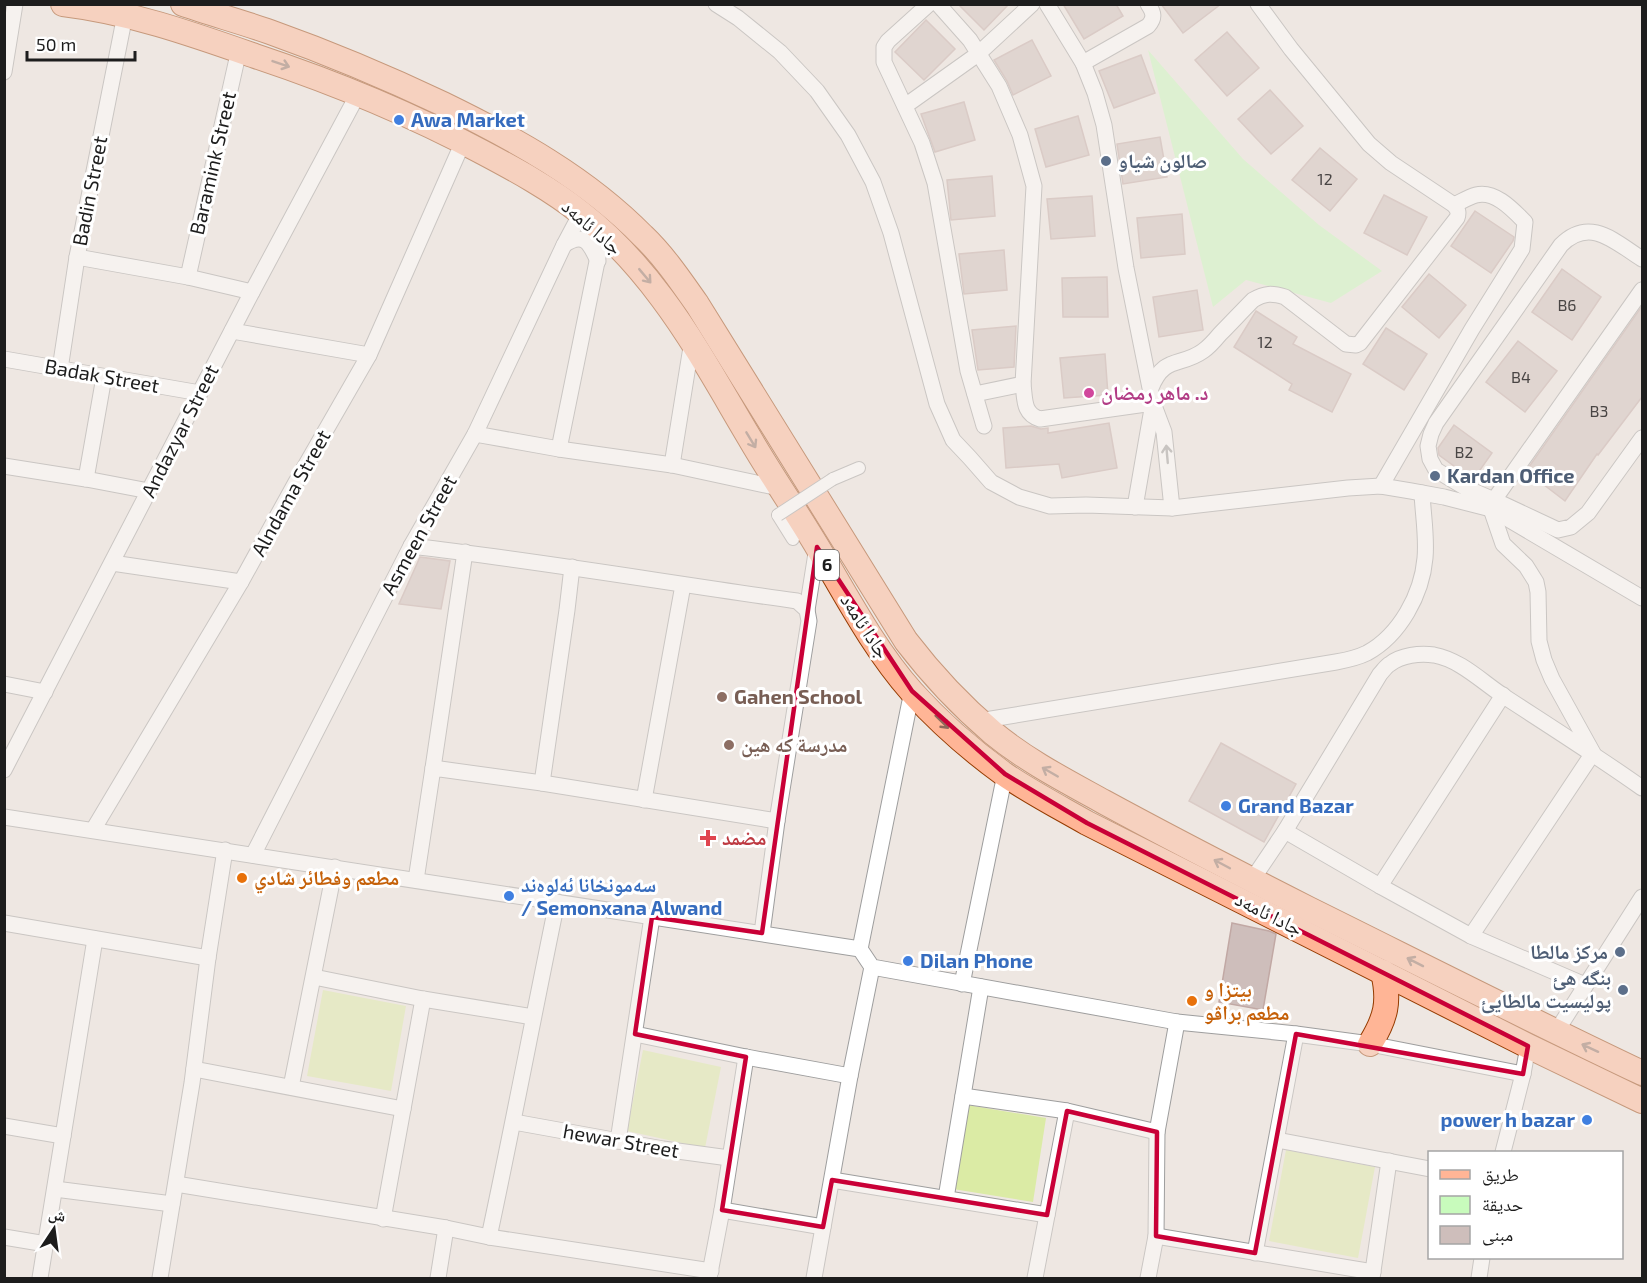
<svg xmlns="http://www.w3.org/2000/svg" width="1647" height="1283" font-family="'Exo 2','Noto Naskh Arabic',sans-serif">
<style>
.grass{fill:#dbeba5}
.park{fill:#c8fbbc}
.building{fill:#cebebb;stroke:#c1a8a4;stroke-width:1.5}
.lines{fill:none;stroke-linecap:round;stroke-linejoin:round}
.pedestrian-casing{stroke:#9e9e9e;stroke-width:14}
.minor-casing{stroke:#9e9e9e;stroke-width:17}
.primary-casing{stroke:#953b00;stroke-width:26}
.pedestrian{stroke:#fff;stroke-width:12}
.minor{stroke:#fff;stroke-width:15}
.primary{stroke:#ffb596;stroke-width:24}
.pedestrian-bridge-casing{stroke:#9e9e9e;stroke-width:14;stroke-linecap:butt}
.pedestrian-bridge{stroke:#fff;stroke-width:12}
.oneway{stroke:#8e695a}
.oneway2{stroke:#999}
.marked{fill:none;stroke:#c90037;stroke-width:4.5;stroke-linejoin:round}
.shop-dot{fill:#3f7fe0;stroke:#fff;stroke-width:2}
.service-dot{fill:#5c6f8a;stroke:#fff;stroke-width:2}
.hotel-dot{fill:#d1479c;stroke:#fff;stroke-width:2}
.education-dot{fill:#8d6e63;stroke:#fff;stroke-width:2}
.health-dot{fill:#e0444e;stroke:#fff;stroke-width:2}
.food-dot{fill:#e8710a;stroke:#fff;stroke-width:2}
.labels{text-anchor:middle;stroke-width:6;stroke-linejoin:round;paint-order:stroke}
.number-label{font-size:16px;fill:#494544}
.shield{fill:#fff;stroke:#616161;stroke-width:1.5}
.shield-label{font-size:18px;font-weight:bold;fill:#1d1d1d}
.shop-label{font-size:20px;font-weight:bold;fill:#366cbe;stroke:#fff;text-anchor:start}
.service-label{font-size:20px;font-weight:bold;fill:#4e5e75;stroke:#fff;text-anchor:start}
.street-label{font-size:20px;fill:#1d1d1d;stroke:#fff}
.hotel-label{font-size:20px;font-weight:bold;fill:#b23c85;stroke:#fff;text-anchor:start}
.education-label{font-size:20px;font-weight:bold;fill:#785e54;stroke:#fff;text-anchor:start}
.health-label{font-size:20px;font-weight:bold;fill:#be3a42;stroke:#fff;text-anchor:start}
.food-label{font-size:20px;font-weight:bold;fill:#c56008;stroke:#fff;text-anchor:start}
</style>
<rect width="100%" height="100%" fill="#eee7e2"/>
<g class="grass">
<path d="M323,990L406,1006L391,1091L307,1076Z"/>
<path d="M643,1050L721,1067L705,1148L627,1131Z"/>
<path d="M967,1105L1046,1118L1033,1202L953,1189Z"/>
<path d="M1286,1150L1375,1167L1358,1258L1269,1241Z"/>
</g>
<path class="park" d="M1148,50L1243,159L1319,225L1382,271L1331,303L1246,280L1213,307Z"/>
<g class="building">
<path d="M958,4H1009L984,30Z"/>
<path d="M1063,4H1116L1123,16L1084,39Z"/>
<path d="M1161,4H1221L1183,33Z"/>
<path d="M926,20L955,49L924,80L895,52Z"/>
<path d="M1227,32L1259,68L1227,96L1195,60Z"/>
<path d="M1032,40L1051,76L1013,95L1007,81L994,60Z"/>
<path d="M1141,55L1155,93L1114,108L1099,71Z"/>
<path d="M1270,90L1303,126L1271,154L1238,119Z"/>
<path d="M964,102L975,140L935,152L921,114Z"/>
<path d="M1078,116L1089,155L1046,167L1035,129Z"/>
<path d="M1160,137L1167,177L1123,184L1117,144Z"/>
<path d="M1320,148L1357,179L1330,211L1292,180Z"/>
<path d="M992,176L995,216L951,220L947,180Z"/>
<path d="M1384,195L1427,217L1407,255L1364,233Z"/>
<path d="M1092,196L1095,236L1051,239L1047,199Z"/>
<path d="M1475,211L1514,237L1513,241L1491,273L1451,246Z"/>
<path d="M1182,214L1185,254L1141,258L1137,218Z"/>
<path d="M1004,250L1007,290L964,294L959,254Z"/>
<path d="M1562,269L1601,297L1572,340L1532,312Z"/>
<path d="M1429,274L1466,305L1439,338L1402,307Z"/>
<path d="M1107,277L1108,317H1063L1062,278Z"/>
<path d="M1197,290L1203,330L1159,337L1153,297Z"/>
<path d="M1642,306V397L1598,455L1597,454L1565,501L1526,471Z"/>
<path d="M1256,311L1297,337L1293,344L1351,374L1332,412L1289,390L1292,384L1234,347Z"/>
<path d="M1016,326L1014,367L978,370L972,330Z"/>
<path d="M1386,328L1427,354L1404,390L1363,364Z"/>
<path d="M1518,341L1557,371L1525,412L1486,382Z"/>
<path d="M1105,354L1108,395L1064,398L1060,358Z"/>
<path d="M1109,423L1117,468L1062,478L1059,464L1006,468L1003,428L1031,426L1041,429L1048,428V433Z"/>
<path d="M1454,425L1492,453L1473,480L1439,455L1438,448Z"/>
<path d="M420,557L450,561L441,609L399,604Z"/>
<path d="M1221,743L1296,784L1264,842L1189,801Z"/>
<path d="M1232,923L1269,931L1276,934L1263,1010L1219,1002Z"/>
</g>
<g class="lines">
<g class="pedestrian-casing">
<g id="pedestrian">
<path d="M833,479L859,468"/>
<path d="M778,515L793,539"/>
</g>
</g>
<g class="minor-casing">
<g id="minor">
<path d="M716,4L738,18L780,52L817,91L848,135L873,182L891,233L937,404L953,440L970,458L991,482L1019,497L1050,506L1086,505L1172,508L1348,488L1381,486L1411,491L1444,497L1491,509L1642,598"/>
<path d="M929,4L888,41L884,47V62L922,143L935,183L968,371L984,426"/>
<path d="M938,4L970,40L999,86L1020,135L1034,186L1023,384C1025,399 1023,414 1040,419L1153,403"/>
<path d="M1047,4L1083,63L1095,93L1104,125L1126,268L1153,403L1164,432L1172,508"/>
<path d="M1083,63L1148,26C1155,18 1154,13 1148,4"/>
<path d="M4,72L15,4"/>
<path d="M905,106L978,54L1032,4"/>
<path d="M564,245C585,231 590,244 598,261"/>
<path d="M77,257L188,277L252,292"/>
<path d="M1642,259C1615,242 1590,216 1561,245L1436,423L1431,434L1428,446L1430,459L1436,470L1466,488L1494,500L1558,530L1571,527L1588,513L1642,438"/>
<path d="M188,277L239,50"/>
<path d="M232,331L369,355"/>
<path d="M4,359L200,393"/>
<path d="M60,369L77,257L125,15"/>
<path d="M1151,388C1164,355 1181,367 1203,351C1209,347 1215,340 1220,334C1231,323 1242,311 1253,300C1265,293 1272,293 1285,297L1346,344L1356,345L1360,343L1457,218C1459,212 1458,210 1454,205L1391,163L1369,144L1291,49L1258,4"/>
<path d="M975,394L1023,384"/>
<path d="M475,434L559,449L672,465L779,488"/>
<path d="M559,449L603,232"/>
<path d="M672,465L692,341"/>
<path d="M4,466L86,479L149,491"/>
<path d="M86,479L104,377"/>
<path d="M1381,486L1472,329L1522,249L1525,222C1513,210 1495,190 1476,195C1468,197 1461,202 1454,205"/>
<path d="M1135,507L1153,403"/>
<path d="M411,546C540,561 668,583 797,601L807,610L809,621L777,821L762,933"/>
<path d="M112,563L241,582"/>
<path d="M807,610L817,547"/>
<path d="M4,684L45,692"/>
<path d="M979,721L1336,662C1347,660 1357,658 1367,653C1400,635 1422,594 1425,558C1427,537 1423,515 1422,493"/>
<path d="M433,768L465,552"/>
<path d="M4,770L252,292L358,94"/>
<path d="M542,783L567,610L572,567"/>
<path d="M644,800L683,585"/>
<path d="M4,817L860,949L872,967L1177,1022L1296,1034L1370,1044L1523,1074"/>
<path d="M93,830L241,582L296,482L369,355L463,142"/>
<path d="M1285,831L1380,886L1471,936L1585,985"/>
<path d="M253,855L411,546L475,434L564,245L581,213"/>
<path d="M416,880L433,768L542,783L777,821"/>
<path d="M1252,880L1285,831L1380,674C1383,671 1386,666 1390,664C1401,655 1420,653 1434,655C1461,660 1482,682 1505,697C1551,727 1597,756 1642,788"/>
<path d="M1380,886L1503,695"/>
<path d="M4,923L208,958"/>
<path d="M1471,936L1593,753L1552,679L1544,660L1539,641L1538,592L1536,582L1526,566L1503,544L1491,509L1494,500L1642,290"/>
<path d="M860,949L912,691"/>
<path d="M314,977L423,999L533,1017"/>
<path d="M962,984L1005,774"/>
<path d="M1556,1032L1642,897"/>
<path d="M635,1034L746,1057L850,1076"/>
<path d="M194,1069L403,1109"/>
<path d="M291,1087L335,867"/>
<path d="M963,1096L1067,1111L1157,1132"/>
<path d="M514,1122L663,1149L729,1158"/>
<path d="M4,1126L63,1136"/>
<path d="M1277,1140L1430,1169"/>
<path d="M618,1141L652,917"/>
<path d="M1503,1152L1523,1074L1528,1046"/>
<path d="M832,1180L1047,1215"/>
<path d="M176,1184L446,1228L489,1237L711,1271"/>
<path d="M55,1189L172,1204"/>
<path d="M946,1198L981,987"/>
<path d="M722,1210L746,1057"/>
<path d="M383,1219L423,999"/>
<path d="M1156,1236L1373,1272"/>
<path d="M4,1237L46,1244"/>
<path d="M489,1237C513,1125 534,1013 557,902"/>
<path d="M1255,1253L1296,1034"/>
<path d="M40,1278L95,939"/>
<path d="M160,1278L192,1083L208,958L225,850"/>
<path d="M438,1278L446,1228"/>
<path d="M709,1278L722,1210L823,1227"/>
<path d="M814,1278L850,1076L872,967"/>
<path d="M1035,1278L1067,1111"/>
<path d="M1148,1278L1156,1236L1157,1132L1177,1022"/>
<path d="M1372,1278L1389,1161"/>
<path d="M1479,1278L1482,1258"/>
</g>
</g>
<g class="primary-casing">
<g id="primary">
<path d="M63,4C130,12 192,34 255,56C333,82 409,113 482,152C516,170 551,189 581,213C612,237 639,267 662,298C695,342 721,390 749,437C771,475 796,511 818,548C847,597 874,649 912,692C939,722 971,750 1004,774C1030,792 1059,807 1087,823L1528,1046L1642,1101"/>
<path d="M183,4C212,14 242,22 270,32C329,53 386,77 443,104C515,139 586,178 643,236C664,256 680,280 697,304L906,641C932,675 960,705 993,733C1027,761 1066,781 1104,802C1172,839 1240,874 1309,909C1420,964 1530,1020 1642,1073"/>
<path d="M1370,1044C1386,1018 1390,1002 1383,972"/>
</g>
</g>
<use href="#pedestrian" class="pedestrian"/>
<use href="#minor" class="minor"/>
<use href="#primary" class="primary"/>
<g class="pedestrian-bridge-casing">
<path id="pedestrian-bridge" d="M778,515L833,479"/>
</g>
<use href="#pedestrian-bridge" class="pedestrian-bridge"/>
</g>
<defs><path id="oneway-shaft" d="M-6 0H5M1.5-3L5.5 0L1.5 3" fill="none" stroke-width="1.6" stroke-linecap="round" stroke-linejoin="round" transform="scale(1.5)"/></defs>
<g class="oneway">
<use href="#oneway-shaft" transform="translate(281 64) rotate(19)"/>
<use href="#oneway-shaft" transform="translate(645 276) rotate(50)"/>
<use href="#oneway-shaft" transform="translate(751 440) rotate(59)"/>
<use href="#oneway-shaft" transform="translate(942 722) rotate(44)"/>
<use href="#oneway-shaft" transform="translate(1050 772) rotate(-150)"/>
<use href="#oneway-shaft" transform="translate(1222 864) rotate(-152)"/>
<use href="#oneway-shaft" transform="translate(1415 962) rotate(-153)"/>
<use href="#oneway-shaft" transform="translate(1590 1048) rotate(-155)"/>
</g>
<use class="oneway2" href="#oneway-shaft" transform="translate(1167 454) rotate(-95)"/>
<path d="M0 0H1647V1283H0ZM817,547L912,691L1005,774L1087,823L1528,1046L1523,1074L1296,1034L1255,1253L1156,1236L1157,1132L1067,1111L1047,1215L832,1180L823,1227L722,1210L746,1057L635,1034L652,917L762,933Z" fill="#eee7e2" fill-opacity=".55" fill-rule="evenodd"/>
<path class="marked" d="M817,547L912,691L1005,774L1087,823L1528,1046L1523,1074L1296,1034L1255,1253L1156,1236L1157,1132L1067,1111L1047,1215L832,1180L823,1227L722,1210L746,1057L635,1034L652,917L762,933Z"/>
<g class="shop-dot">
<circle cx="399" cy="120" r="6"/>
<circle cx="1226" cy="806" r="6"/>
<circle cx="509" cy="896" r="6"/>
<circle cx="908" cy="961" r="6"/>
<circle cx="1587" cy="1120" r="6"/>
</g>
<g class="service-dot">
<circle cx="1106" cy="161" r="6"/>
<circle cx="1435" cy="476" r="6"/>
<circle cx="1620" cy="952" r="6"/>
<circle cx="1623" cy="990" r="6"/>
</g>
<circle class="hotel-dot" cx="1089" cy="393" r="6"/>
<g class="education-dot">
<circle cx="722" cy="697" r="6"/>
<circle cx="729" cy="745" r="6"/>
</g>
<path class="health-dot" d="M705 829h6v6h6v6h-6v6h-6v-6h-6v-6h6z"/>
<g class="food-dot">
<circle cx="242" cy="878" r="6"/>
<circle cx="1192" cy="1001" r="6"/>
</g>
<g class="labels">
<g class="number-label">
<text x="1325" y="185">12</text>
<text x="1567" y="311">B6</text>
<text x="1265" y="348">12</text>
<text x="1521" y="383">B4</text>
<text x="1599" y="417">B3</text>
<text x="1464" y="458">B2</text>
</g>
<rect class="shield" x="815" y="550" width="24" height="30" rx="4.5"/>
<g class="shield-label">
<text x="827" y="571">6</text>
</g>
<g class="shop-label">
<text x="411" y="127">Awa Market</text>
<text x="1238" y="813">Grand Bazar</text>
<text x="521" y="892">سەمونخانا ئەلوەند<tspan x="521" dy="23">/ Semonxana Alwand</tspan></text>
<text x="920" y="968">Dilan Phone</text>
<text x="1575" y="1127" text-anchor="end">power h bazar</text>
</g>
<g class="service-label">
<text x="1118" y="168">صالون شياو</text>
<text x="1447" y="483">Kardan Office</text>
<text x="1608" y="959" text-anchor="end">مركز مالطا</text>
<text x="1611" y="985" text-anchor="end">بنگه هئ<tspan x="1611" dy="23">پوليسيت مالطايئ</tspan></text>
</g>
<g class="street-label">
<text transform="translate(213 163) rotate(-77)" y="7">Baramink Street</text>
<text transform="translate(90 191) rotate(-79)" y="7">Badin Street</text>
<text transform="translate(592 227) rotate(41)" y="7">جادا ئامەد</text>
<text transform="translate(102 376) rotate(10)" y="7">Badak Street</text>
<text transform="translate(180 431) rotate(-63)" y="7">Andazyar Street</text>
<text transform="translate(291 493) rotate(-61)" y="7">Alndama Street</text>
<text transform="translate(419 535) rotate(-61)" y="7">Asmeen Street</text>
<text transform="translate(865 626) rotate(57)" y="7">جادا ئامەد</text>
<text transform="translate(1269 914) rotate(27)" y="7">جادا ئامەد</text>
<text transform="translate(621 1141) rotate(10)" y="7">hewar Street</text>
</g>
<g class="hotel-label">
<text x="1101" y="400">د. ماهر رمضان</text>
</g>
<g class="education-label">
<text x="734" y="704">Gahen School</text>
<text x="741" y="752">مدرسة كه هين</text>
</g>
<g class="health-label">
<text x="722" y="845">مضمد</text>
</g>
<g class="food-label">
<text x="254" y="885">مطعم وفطائر شادي</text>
<text x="1204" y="997">بيتزا و<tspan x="1204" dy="23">مطعم براڤو</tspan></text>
</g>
</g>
<rect width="1647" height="1283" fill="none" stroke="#1d1d1d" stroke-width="12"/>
<rect x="1428" y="1151" width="195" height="108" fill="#ffffff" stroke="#a5a5a5" stroke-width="1.5"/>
<rect x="1440" y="1170" width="30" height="9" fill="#ffb596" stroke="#a5a5a5" stroke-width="1.5"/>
<text x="1482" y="1181" font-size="18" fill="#1d1d1d">طريق</text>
<rect x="1440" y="1196" width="30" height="18" fill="#c8fbbc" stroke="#a5a5a5" stroke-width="1.5"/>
<text x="1482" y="1211" font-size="18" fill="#1d1d1d">حديقة</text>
<rect x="1440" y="1226" width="30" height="18" fill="#cebebb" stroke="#a5a5a5" stroke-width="1.5"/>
<text x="1482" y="1241" font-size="18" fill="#1d1d1d">مبنى</text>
<g transform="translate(54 1229) rotate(13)" stroke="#ffffff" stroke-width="4.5" paint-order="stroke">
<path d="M0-4.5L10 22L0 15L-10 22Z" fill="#1d1d1d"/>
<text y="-9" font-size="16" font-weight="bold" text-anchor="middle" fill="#1d1d1d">ش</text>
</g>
<path d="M27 51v9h108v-9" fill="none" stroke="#1d1d1d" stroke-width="3"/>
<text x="36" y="51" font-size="18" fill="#1d1d1d" stroke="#ffffff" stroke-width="4.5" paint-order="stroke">50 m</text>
</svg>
